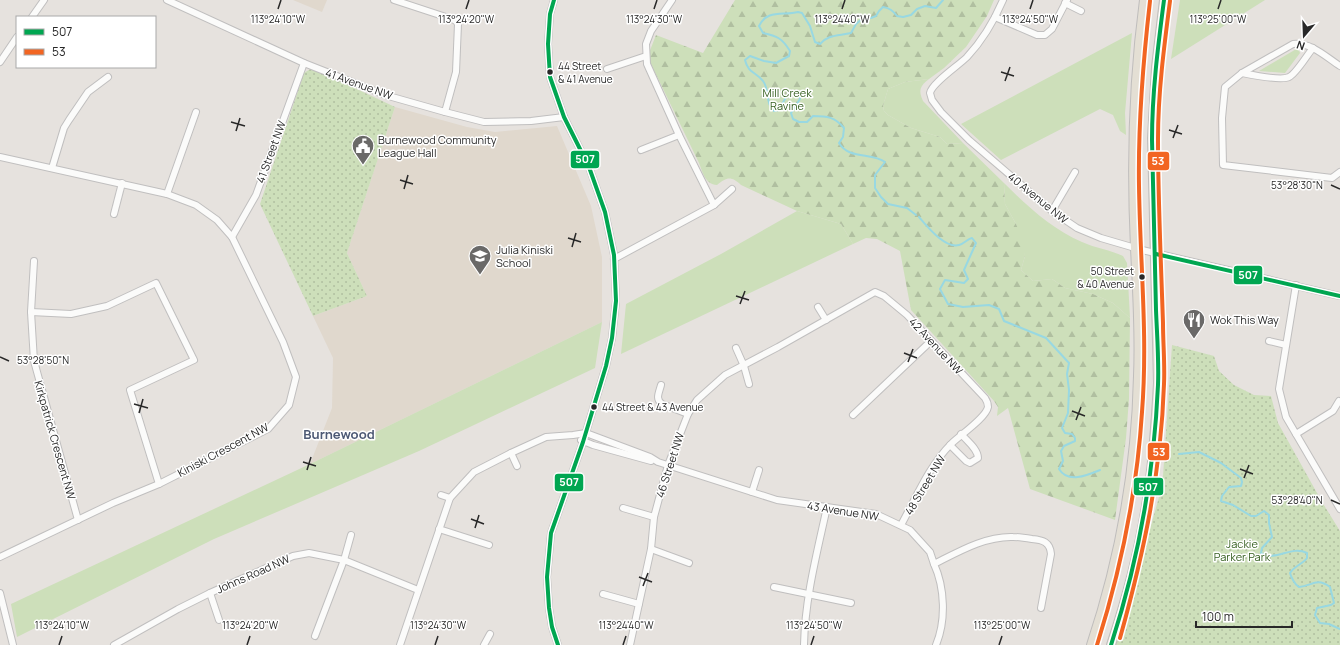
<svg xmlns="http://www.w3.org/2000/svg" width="1340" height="645" font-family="Manrope,sans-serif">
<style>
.education{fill:#e0d8cd}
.grass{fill:#cddfba}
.forest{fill:url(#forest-firs)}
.park{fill:url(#park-dots)}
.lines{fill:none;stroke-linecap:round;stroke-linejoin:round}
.stream{stroke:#98d8e2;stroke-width:2}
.minor-casing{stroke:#c0bfbf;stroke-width:8}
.major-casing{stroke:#bfbdbc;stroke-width:10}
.minor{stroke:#fbfbfa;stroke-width:6}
.major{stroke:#e4dfd4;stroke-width:8}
.bus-1-casing{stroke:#fff;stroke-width:7}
.bus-2-casing{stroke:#fff;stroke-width:7}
.bus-1{stroke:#00a651;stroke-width:4}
.bus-2{stroke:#f26522;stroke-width:4}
.ticks{fill:none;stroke:#282828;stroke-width:1.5}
.bus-dot{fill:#282828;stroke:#fff;stroke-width:1.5}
.labels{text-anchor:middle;stroke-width:3;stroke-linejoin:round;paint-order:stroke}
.bus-label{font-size:10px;fill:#282828;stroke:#fff;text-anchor:start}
.street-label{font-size:11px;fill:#282828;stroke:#fff}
.park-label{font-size:11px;fill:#345e1f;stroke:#fff}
.poi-label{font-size:11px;fill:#282828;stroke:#fff;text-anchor:start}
.quarter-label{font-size:13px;font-weight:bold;fill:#4d5974;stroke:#fff}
.ticks-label{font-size:10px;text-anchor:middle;fill:#282828;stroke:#fff;stroke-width:3;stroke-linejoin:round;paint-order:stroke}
.line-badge{stroke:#fff;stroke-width:1.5}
.badge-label{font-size:11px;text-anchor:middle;font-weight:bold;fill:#fff}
</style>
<defs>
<pattern id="forest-firs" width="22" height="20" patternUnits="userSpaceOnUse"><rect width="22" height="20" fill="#cddfba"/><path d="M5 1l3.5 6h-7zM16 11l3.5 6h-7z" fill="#b0bfa0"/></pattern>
<pattern id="park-dots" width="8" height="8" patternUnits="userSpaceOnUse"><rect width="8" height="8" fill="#cddfba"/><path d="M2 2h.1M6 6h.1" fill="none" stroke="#b0bfa0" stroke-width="1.8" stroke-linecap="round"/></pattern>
</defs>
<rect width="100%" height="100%" fill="#e6e2de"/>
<g class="education">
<path d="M293,0H327L322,12Z"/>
<path d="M395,107L467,127L495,132L557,126L591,206L602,257V322L310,464L332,408L333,358L313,316L367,296L347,253Z"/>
</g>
<g class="grass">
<path d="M1180,0H1265L1171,59Z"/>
<path d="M1132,33L1125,113L1126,135L1120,131L1113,115L1100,109L1001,160L961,124Z"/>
<path d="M1298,48L1300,53L1285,73L1259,71Z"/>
<path d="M929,79C920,86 918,90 923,101L963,143L947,144L940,137L911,128L888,115L884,111L883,106L888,89L905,82Z"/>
<path d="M1004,183C1027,206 1052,229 1082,242C1095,248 1111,250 1123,256L1127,263L1130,318L1113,303L1093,294L1065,288L1052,279L1033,281L1021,270L1025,256L1016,224L1005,204Z"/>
<path d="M797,211L841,224L853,244L621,354L626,304L721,254Z"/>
<path d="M602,322L595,368L419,451L214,539L17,637L11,604L310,464Z"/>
</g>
<path class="forest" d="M735,0H994L987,16L966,47L944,68L929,79L905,82L888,89L883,106L884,111L888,115L911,128L940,137L947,144L963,143L1004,183L1005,204L1016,224L1024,243L1025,256L1021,270L1033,281L1052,279L1065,288L1093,294L1113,303L1130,318L1129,399L1126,438L1115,520L1030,489L1008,408L997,416L998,407L994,401L911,310L900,251L877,239L866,238L853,244L841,224L797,211L741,185C731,176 727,177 717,185C705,184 703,173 699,163L649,60V53L656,35L703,53Z"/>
<g class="park">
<path d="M312,68L395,107L347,253L367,296L313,316L260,204L304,73Z"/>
<path d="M1172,345L1214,356L1219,371L1234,385L1254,395L1271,396L1278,423L1322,502L1340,531V645H1116L1129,604L1159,497L1163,476Z"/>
</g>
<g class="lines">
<g class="stream">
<path d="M916,215L907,208L888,204L881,197L875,188V175L885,162C872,152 849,160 839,143L843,137L844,128C835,117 827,116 813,116L807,122H799L793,119L791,113L800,99L799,94L792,92L786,97L779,110L774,111C765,103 770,90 763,81C756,72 748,73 745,60L750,56L764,61L776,63L789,56L790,51C782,38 777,36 763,33L759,26C767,9 783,16 798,12L802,13L810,26L815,42L820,44C829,34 838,36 851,33L856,24L863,18H871L876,16L879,11L883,7C890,8 893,11 897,16L903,17L911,15L917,9L925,6L936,8L943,0"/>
<path d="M919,217C927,226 945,249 959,245C964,244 967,239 972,238L976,243L964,270L968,279L964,283L945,280L940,289L948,304L963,307L989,305L999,309L1004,321L1046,338L1069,363L1067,374L1069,390L1068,413L1062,428L1065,433L1072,434L1075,438V441L1064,446L1061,451L1063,461L1059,469C1068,484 1088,475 1100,470"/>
<path d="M1179,454L1199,452L1221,463L1241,478L1242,482L1241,486L1229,487L1222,496L1221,501L1233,505L1251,516H1256L1264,511L1269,515V523L1272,537L1262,548L1261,553C1276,562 1291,545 1307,553V558C1303,564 1294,566 1290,573C1291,577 1295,585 1299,587C1312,586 1316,577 1330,587L1334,603L1331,605L1317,608L1315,615L1320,623L1329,624L1340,629"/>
</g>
<g class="minor-casing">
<g id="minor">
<path d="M167,0L304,63L385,95L445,112L484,122L531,121L564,117"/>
<path d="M394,0L452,19L456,21L458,24L456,72L445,112"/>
<path d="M554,0L550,14L548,44L550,77L564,117L589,167L605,212L614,255L616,301L612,338L606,366L583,442L551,533L547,577L549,608L552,627L558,645"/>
<path d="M672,0L651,31L646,44L647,64L679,135L714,205"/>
<path d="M1003,0C994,21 982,41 967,57C958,66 932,83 930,93L932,100L941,112L969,140L1052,211L1077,228L1101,238L1142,250L1340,296"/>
<path d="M1065,3L1081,11"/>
<path d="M32,17L44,0"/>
<path d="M995,17L1037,35H1045L1052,29L1067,0"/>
<path d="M0,62L17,37"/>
<path d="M1340,66C1326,57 1311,42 1293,44L1242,73L1225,87L1222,118L1223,165L1332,178L1340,172"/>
<path d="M607,69L646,56"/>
<path d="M1242,73C1252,75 1281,81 1289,77C1296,74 1307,55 1313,48"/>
<path d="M641,150L679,135"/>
<path d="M0,157L167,194L196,205L217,220L232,237L283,342L296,377L289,405L268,429L159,484L113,503L0,557"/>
<path d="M52,168L64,128L69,120L88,92L108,77"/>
<path d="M167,194L196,112"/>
<path d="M1052,211L1075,172"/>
<path d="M114,214L122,183"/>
<path d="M232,237L256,195L304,63"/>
<path d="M614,259L714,205L732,189"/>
<path d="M34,261L31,312L34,361L78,520"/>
<path d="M1296,285L1279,389L1286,417L1340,509"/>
<path d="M818,307L826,320"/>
<path d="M31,312L71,314L107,306L156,283L194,360L130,390L159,484"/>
<path d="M1269,341L1286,345"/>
<path d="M736,348L744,366L749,384"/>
<path d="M661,385C659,393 655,399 662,404L688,414"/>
<path d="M853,415L931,341"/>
<path d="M1296,434L1333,411L1339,401"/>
<path d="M581,440L593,445L651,461"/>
<path d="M950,445L966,461L970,463L978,458C978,449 967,441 961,434"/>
<path d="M511,453L517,466"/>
<path d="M752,492L759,470"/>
<path d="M441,495L450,498"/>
<path d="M623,508L654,517"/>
<path d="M439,529L489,545"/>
<path d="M651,549L689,563"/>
<path d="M934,564C945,588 946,621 936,645"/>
<path d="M774,587L851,603"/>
<path d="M0,593L13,645"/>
<path d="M210,593L219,620"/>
<path d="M603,594L639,604"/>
<path d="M315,636L344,560L351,535"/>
<path d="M114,645L178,609L210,593L293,556L309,553L344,560L418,590"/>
<path d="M400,645L450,498L474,472L511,453L546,437L573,435L586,433L650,457L658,462L777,500L876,514L910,530L930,552L934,564C958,552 985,536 1013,537C1019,537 1026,538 1032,539C1043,540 1050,542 1051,554L1041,608"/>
<path d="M484,645L490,634"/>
<path d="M630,645L651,549L654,517L668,465L688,414L697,400L725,375L778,347L875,292L884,296L907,315L985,398C987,401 988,403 988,407C986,418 960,435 951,444C929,466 916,498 901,525"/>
<path d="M804,645C805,598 817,553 827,507"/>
</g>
</g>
<g class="major-casing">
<g id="major">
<path d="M1091,645C1120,558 1136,467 1138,376C1140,333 1137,290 1135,248C1131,165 1133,82 1144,0"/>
<path d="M1111,645C1128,594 1142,539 1149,486C1154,452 1156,417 1158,383L1152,138L1156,67L1164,0"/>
</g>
</g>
<use href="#minor" class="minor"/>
<use href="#major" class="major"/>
<g class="bus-1-casing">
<g id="bus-1">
<path d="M554,0L550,14L548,44L550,77L564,117L589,167L605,212L614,255L616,301L612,338L606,366L583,442L551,533L547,577L549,608L552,627L558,645"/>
<path d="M1156,254L1340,296"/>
<path d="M1111,645C1139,559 1154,475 1158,385C1159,360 1157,335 1156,310C1155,253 1153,197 1152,140C1152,93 1158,46 1164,0"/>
</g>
</g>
<g class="bus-2-casing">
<g id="bus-2">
<path d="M1120,638C1144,552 1161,473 1164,384C1165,364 1163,343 1163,323C1161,262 1158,200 1158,139C1158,93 1164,47 1170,1"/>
<path d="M1097,645C1121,569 1137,491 1142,412C1148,336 1140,262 1139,186C1138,124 1143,62 1150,1"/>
</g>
</g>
<use href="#bus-1" class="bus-1"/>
<use href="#bus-2" class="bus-2"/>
</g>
<path class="ticks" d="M278,9L281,0M466,9L469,0M654,9L657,0M842,9L845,0M1030,9L1033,0M1218,9L1221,0M1001,72L1014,76M1005,81L1010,67M231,122L245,126M1169,130L1182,134M236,131L240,118M1173,138L1178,125M400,180L413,184M1331,185L1340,189M404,189L408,175M568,238L581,242M572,247L576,233M736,296L749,300M740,304L745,291M904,353L917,358M0,357L9,361M908,362L913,349M134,404L148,408M1072,411L1085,416M139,413L143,399M1076,420L1081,407M303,462L316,466M1240,469L1253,474M307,470L311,457M1244,478L1249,465M1331,500L1340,504M471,519L484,524M475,528L479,515M639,577L652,582M643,586L648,573M59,645L62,636M247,645L250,636M435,645L438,636M623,645L626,636M811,645L814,636M999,645L1002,636"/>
<defs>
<g id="civic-pin" transform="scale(1.15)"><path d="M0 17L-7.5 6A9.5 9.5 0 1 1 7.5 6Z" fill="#6a6968" stroke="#fff"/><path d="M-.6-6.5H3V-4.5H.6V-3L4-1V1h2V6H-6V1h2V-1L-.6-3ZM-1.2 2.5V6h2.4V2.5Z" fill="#fff"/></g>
<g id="school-pin" transform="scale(1.15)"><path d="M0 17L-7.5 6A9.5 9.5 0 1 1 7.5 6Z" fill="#6a6968" stroke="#fff"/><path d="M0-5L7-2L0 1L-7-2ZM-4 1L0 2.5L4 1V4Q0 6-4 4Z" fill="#fff"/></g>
<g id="restaurant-pin" transform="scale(1.15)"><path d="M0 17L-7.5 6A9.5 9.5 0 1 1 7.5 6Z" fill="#6a6968" stroke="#fff"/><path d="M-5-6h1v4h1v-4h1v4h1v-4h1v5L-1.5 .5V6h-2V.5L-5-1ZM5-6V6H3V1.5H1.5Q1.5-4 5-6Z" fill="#fff"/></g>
</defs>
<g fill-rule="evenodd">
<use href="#civic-pin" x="363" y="146"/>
<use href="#school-pin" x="480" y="256"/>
<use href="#restaurant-pin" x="1194" y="320"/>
</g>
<g class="bus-dot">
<circle cx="550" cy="72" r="3.5"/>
<circle cx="1142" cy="277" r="3.5"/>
<circle cx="594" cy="407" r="3.5"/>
</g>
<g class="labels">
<g class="bus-label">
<text x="558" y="70">44 Street<tspan x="558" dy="13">&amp; 41 Avenue</tspan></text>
<text x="1134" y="275" text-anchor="end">50 Street<tspan x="1134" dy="13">&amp; 40 Avenue</tspan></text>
<text x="602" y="411">44 Street &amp; 43 Avenue</text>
</g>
<g class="street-label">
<text transform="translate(359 84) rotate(20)" y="4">41 Avenue NW</text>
<text transform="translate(271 152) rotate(-70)" y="4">41 Street NW</text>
<text transform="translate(1038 198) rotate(39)" y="4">40 Avenue NW</text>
<text transform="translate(936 346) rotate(47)" y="4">42 Avenue NW</text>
<text transform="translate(55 440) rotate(74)" y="4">Kirkpatrick Crescent NW</text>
<text transform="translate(223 450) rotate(-28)" y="4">Kiniski Crescent NW</text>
<text transform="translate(670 465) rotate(-72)" y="4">46 Street NW</text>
<text transform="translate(925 485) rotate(-59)" y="4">48 Street NW</text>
<text transform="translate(843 511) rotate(9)" y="4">43 Avenue NW</text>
<text transform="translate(253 574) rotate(-24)" y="4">Johns Road NW</text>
</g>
<g class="park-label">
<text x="787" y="97">Mill Creek<tspan x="787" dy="13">Ravine</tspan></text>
<text x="1242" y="548">Jackie<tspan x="1242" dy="13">Parker Park</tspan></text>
</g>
<g class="poi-label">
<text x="378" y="144">Burnewood Community<tspan x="378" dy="13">League Hall</tspan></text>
<text x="496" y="254">Julia Kiniski<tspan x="496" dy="13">School</tspan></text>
<text x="1210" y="324">Wok This Way</text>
</g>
<g class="quarter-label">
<text x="339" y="439">Burnewood</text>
</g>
</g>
<g class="ticks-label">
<text x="278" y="23">113°24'10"W</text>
<text x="466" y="23">113°24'20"W</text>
<text x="654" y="23">113°24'30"W</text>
<text x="842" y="23">113°24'40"W</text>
<text x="1030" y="23">113°24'50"W</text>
<text x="1218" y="23">113°25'00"W</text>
<text x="1297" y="189">53°28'30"N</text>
<text x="43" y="364">53°28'50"N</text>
<text x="1297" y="504">53°28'40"N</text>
<text x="62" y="629">113°24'10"W</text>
<text x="250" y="629">113°24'20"W</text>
<text x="438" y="629">113°24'30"W</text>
<text x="626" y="629">113°24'40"W</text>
<text x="814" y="629">113°24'50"W</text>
<text x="1002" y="629">113°25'00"W</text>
</g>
<g class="line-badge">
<rect x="570" y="150" width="30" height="19" rx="4" fill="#00a651"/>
<rect x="1147" y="151" width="23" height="20" rx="4" fill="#f26522"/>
<rect x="1233" y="265" width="30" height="20" rx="4" fill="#00a651"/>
<rect x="1147" y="442" width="23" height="19" rx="4" fill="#f26522"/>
<rect x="554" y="473" width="30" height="19" rx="4" fill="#00a651"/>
<rect x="1133" y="477" width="31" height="19" rx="4" fill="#00a651"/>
</g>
<g class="badge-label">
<text x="585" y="163">507</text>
<text x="1158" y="165">53</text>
<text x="1248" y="279">507</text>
<text x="1159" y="456">53</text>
<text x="569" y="486">507</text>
<text x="1148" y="491">507</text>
</g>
<rect x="16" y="16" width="140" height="52" fill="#ffffff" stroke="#a9a9a9"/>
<rect x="24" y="29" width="20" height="6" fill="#00a651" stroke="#a9a9a9"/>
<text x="52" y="36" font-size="12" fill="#282828">507</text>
<rect x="24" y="49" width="20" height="6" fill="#f26522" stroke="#a9a9a9"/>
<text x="52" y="56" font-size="12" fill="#282828">53</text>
<g transform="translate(1304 36) rotate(199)" stroke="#ffffff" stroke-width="3" paint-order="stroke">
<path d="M0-3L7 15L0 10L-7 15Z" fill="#282828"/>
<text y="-6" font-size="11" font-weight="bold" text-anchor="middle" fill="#282828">N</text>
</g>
<path d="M1196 621v6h96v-6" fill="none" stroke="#282828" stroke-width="2"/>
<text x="1202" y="621" font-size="12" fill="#282828" stroke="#ffffff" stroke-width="3" paint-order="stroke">100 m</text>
</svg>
